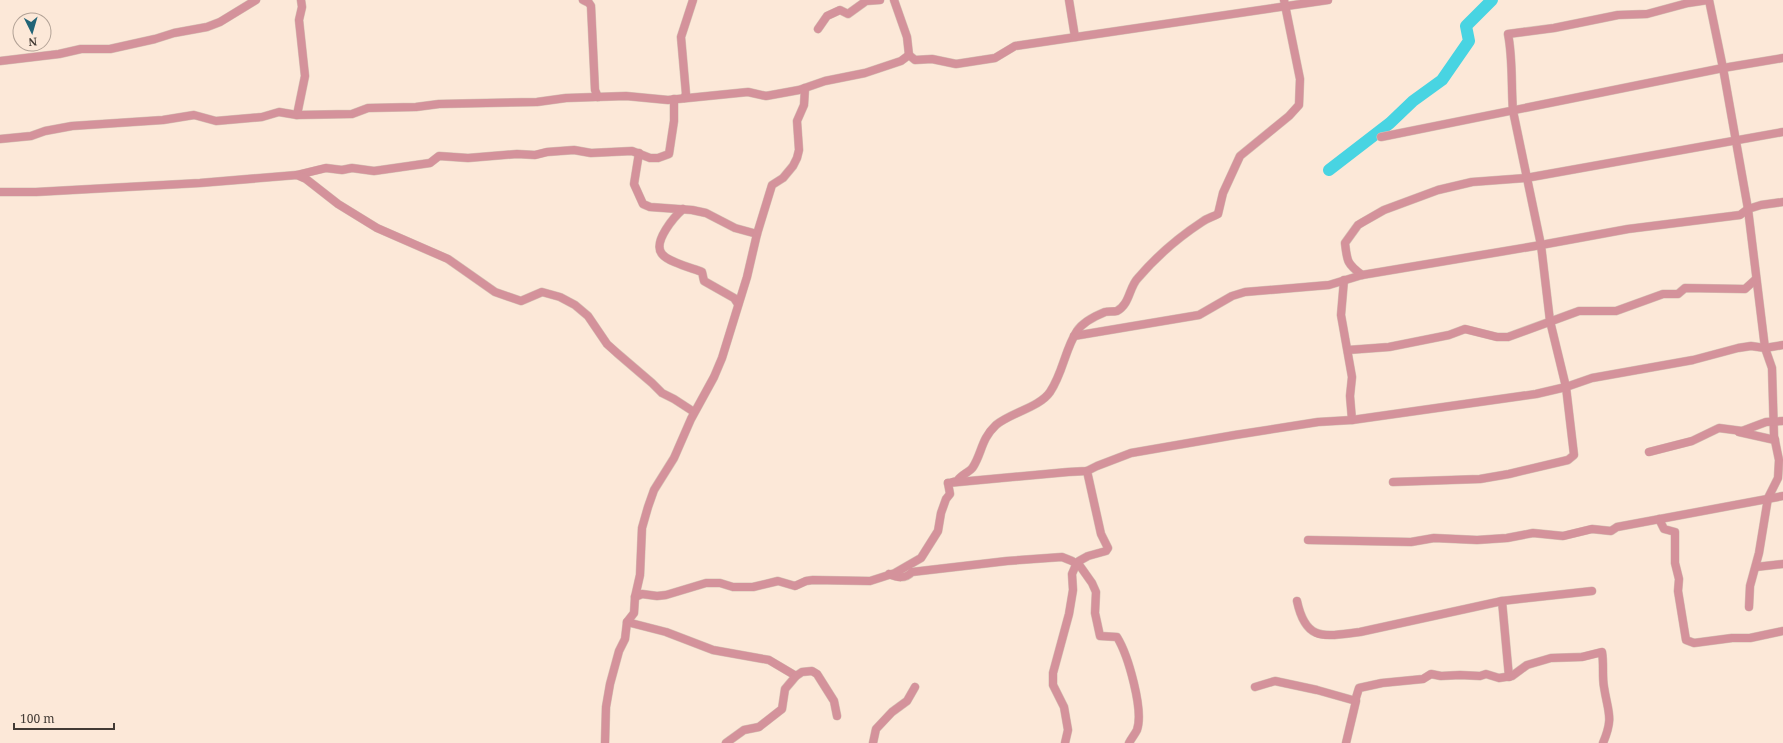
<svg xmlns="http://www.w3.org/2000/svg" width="1783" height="743" font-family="'Noto Serif',serif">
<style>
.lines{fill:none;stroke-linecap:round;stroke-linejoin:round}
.river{stroke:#48d4e2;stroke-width:12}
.minor-casing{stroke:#d7c5b7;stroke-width:9}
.minor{stroke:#d4929b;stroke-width:8}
</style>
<rect width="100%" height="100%" fill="#fce8d8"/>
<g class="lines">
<path class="river" d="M1329,170L1390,123L1413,101L1442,80L1469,41L1466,26L1492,0"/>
<g class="minor-casing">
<g id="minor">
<path d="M583,0L589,3L591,6L595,90L598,97"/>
<path d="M894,0L907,37L909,55L915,60L932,59L956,64L995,58L1015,46L1328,0"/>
<path d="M1069,0L1075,37"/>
<path d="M1709,0L1723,68L1748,209L1765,348L1772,368L1774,436L1779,460L1778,478L1768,498L1759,553L1750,586L1749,607"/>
<path d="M818,29L827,16L840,10L848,14L866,1L880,0"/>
<path d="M0,61L59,54L81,49H110L155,39L174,33L207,27L220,22L256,0"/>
<path d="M684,98L686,94L681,37L693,0"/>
<path d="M297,115L305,76L299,20L302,7L301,0"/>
<path d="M1381,137L1723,68L1783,58"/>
<path d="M0,139L31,136L45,131L72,126L163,120L194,115L216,121L262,117L279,112L297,115L352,114L368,108L416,107L439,104L537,102L566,98L626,96L668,100L748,92L766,96L799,90L825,81L865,73L901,61L909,55"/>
<path d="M639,153L634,184L643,204L650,207L692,210L706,213L735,228L757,234"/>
<path d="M297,175L326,168L342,170L352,168L374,171L430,163L439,156L468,158L517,154L535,155L547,152L574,150L591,153L632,151L650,158H658L669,154L674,121V99"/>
<path d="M0,192H36L200,183L297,175L306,179L338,204L377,228L448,259L495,292L521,301L542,292L560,297L575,305L588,316L607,344L617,353L652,383L662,393L674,399L694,412"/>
<path d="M683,209C675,216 652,242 662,254C668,262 692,268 702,272L704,281L734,298L738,304"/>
<path d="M1362,275C1347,264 1347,261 1345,243L1358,225L1363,222L1384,210L1438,190L1472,182L1526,178L1783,132"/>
<path d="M1344,280L1341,315L1352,377L1350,396L1352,420"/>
<path d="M1074,336L1199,315L1232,296L1245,292L1329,285L1362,275L1541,245L1628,229L1740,215L1748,209L1761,205L1783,202"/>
<path d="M1348,350L1389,347L1449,335L1465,329L1497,337H1508L1579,311H1616L1663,294H1678L1685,288L1745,289L1756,279"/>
<path d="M1739,432L1775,440"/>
<path d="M1649,452L1692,441L1719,428L1742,431L1766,422L1783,421"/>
<path d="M953,482L957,481C962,474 970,472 973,467C982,453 981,439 996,425C1010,413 1040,407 1050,392C1063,373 1065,349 1077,331C1083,322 1095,316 1105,312C1108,311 1113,312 1117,311C1130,304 1129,287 1138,278C1156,257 1179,237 1202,222C1207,218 1213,217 1218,214L1223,193L1240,156L1289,116L1299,105L1300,79L1284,0"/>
<path d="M1393,482L1480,479L1509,474L1568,460L1574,455L1566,387L1550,321L1541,245L1513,111C1511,85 1513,59 1508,34L1554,28L1618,15L1647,14L1688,3L1708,0"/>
<path d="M948,483L1068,472L1087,471L1097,466L1131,453L1235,435L1318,422L1352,420L1536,394L1566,387L1592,378L1693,360L1738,348L1751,346L1765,348L1783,345"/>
<path d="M1659,519L1664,529L1675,532V563L1679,579L1678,591L1686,640L1694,643L1732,638H1750L1783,631"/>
<path d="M1308,540L1411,542L1434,538L1477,540L1507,538L1533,533L1563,536L1592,529L1611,531L1617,527L1783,496"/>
<path d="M1756,567L1783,564"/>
<path d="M889,574C898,578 905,579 912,572L1007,561L1062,557L1072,561L1080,566L1092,583L1096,592L1095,613L1100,636L1117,637C1128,655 1144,710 1137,730C1135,734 1131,739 1129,743"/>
<path d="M635,597L642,594L657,596L666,595L706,583H720L733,587H753L778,581L795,586L806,581L813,580L870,581L895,573L921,558L938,531L941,513L946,499L950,494L948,483"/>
<path d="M1297,601C1306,643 1325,636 1360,632L1502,601L1592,591"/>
<path d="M1502,601L1509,677"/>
<path d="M627,622L666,632L713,650L769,660L796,676"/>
<path d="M1255,687L1275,681L1317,690L1356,701L1346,743"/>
<path d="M1355,701L1359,688L1382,683L1423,679L1431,674L1441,676L1460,675L1480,676L1486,674L1499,678L1512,676L1527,665L1551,658L1582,657L1602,652C1604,664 1602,676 1604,687C1608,713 1614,717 1603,743"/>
<path d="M605,743L606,707L610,684L619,651L625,639L627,622L634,613L635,597L640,575L642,528L648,507L654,490L674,458L691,419L714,377L722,358L747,277L757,234L772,185L783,178L793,166L797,158L799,150L797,121L804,105L805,88"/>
<path d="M726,743L744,730L759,727L782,709L785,689L796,676L802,672L812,671L817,674L834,701L837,716"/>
<path d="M873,743L876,729L892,712L907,701L915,687"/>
<path d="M1065,743L1068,730L1064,707L1053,685V673L1069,614L1073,590L1072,574L1075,567L1079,561L1088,556L1106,551L1108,548L1101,534L1087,471"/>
</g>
</g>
<use href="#minor" class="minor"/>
</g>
<g transform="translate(32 32) rotate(175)"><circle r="19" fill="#fce8d8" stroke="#b2a296"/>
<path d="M0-3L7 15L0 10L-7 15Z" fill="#216477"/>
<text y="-6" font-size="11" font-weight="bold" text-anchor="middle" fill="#423a34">N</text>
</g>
<path d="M14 723v6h100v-6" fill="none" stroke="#423a34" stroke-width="2"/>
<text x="20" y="723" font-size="12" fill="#423a34" stroke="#fce8d8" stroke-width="3" paint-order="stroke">100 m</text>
</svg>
